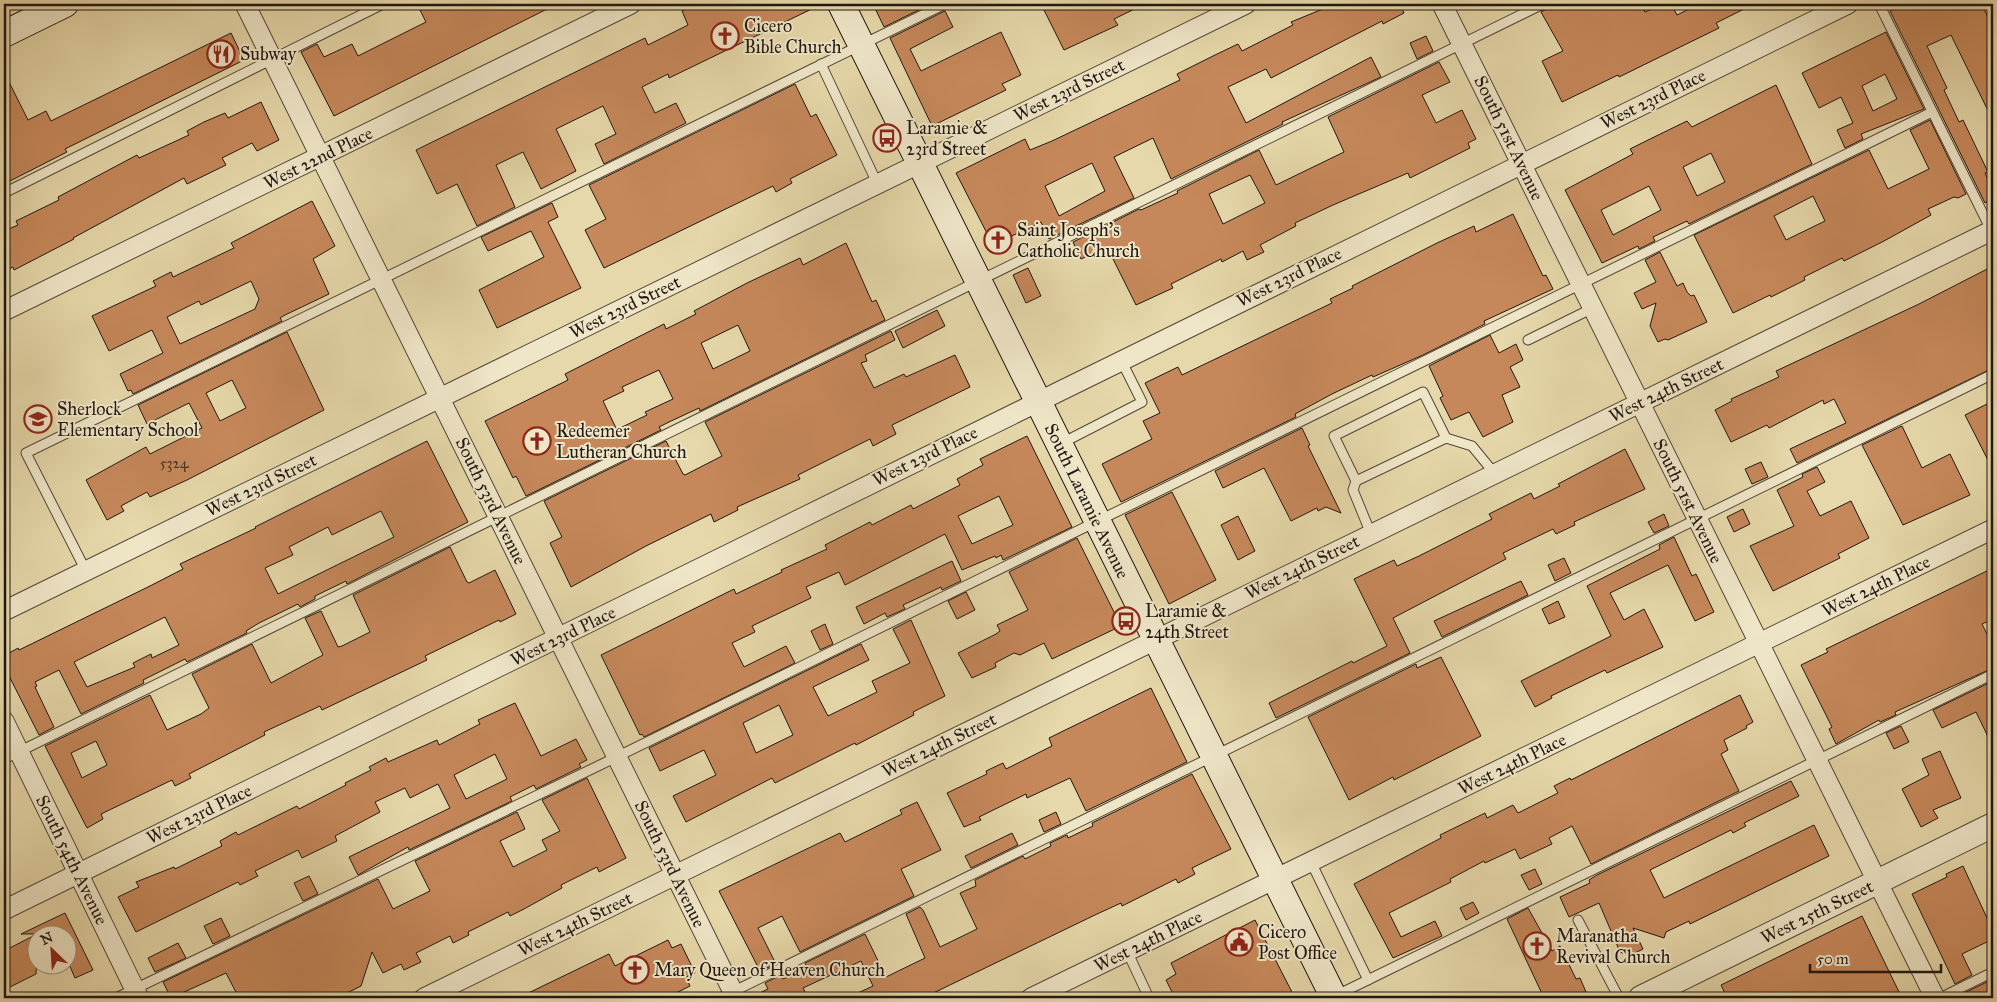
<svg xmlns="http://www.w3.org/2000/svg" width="1997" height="1002" font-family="'IM FELL Great Primer',serif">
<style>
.building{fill:#c6885b;stroke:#211710;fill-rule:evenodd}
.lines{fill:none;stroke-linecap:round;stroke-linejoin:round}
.service-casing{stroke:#524736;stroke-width:11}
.minor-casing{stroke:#524736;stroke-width:21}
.tertiary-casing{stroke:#524736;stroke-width:26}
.secondary-casing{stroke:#211710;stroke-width:28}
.service{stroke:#efe6c8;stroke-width:9}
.minor{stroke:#efe6c8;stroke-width:19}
.tertiary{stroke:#efe6c8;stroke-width:24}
.secondary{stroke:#efe6c8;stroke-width:26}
.labels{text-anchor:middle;stroke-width:4;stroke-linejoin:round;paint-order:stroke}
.number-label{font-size:15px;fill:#4a3323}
.poi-label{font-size:18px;fill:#211710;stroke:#efe6c8;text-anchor:start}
.street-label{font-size:18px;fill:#211710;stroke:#efe6c8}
</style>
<rect width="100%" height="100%" fill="#e6d8aa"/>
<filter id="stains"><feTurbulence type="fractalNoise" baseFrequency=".004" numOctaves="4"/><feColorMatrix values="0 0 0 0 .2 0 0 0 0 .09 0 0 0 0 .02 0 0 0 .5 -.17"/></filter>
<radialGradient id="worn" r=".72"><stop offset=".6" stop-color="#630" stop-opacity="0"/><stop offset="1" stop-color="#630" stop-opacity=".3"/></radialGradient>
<g class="building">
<path d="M417,4H557L334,116L301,52L317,44L324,57L352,44L358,56L426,22Z"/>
<path d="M697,4H822L669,78L668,74L642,87L655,113L676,103L686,123L604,164L595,144L616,134L603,106L556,129L576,171L541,189L523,152L496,165L515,207L477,226L457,184L437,194L416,150L645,38L648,45L688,25L682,11Z"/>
<path d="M873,4H931L884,27Z"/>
<path d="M1041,4H1145L1114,19L1118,25L1064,50Z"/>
<path d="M1335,4H1400L1404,13L1383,24L1382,21L1271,78L1266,69L1228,87L1246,123L1371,57L1381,77L1282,122L1283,124L1171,179L1153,138L1114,157L1134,198L1049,239L1041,222L993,245L956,173L1025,139L1030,150L1052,141L1180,80L1177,74L1215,55L1238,44L1242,51L1293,25L1291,22ZM1092,163L1105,191L1059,216L1045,186Z"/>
<path d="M1549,4H1641L1645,12L1662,4H1671L1677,15L1699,4H1754L1716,23L1719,28L1619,77L1618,75L1562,102L1542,61L1563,51L1541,12L1548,8Z"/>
<path d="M1906,4H1982L1993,29V121L1951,35L1927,46L1947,88L1944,90L1959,122L1963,120L1988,172L1985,173L1993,190V199L1985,203L1890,11Z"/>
<path d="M945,11L953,27L910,49L921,71L1001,32L1021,75L1002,84L1006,90L932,126L890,38Z"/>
<path d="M1886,32L1924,109L1861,134L1863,139L1845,148L1837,130L1853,123L1841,97L1819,108L1802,73ZM1885,74L1897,99L1873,111L1862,86Z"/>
<path d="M231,33L244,60L65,149L67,152L4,184V72L28,120L46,111L51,121Z"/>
<path d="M1426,36L1433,51L1417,59L1410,43Z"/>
<path d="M1439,62L1450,82L1422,95L1436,123L1462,110L1476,139L1468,143L1470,148L1410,178L1408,173L1333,205L1295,223L1296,226L1260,245L1264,252L1247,260L1243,251L1222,262L1221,259L1171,284L1173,288L1136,305L1107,247L1081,259L1073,242L1139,209L1141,210L1178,193L1177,191L1259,150L1276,185L1344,152L1328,117ZM1250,175L1265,203L1223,224L1209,194Z"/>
<path d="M795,84L811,117L816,114L837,155L790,179L792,183L776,192L773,186L604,268L585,230L606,219L589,185Z"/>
<path d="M1776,85L1812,164L1689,224L1687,221L1653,237L1655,241L1639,249L1638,246L1602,263L1565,190L1633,154L1630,149L1646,141L1687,121L1692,127ZM1711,153L1725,182L1697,196L1683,167ZM1649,186L1661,210L1613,235L1601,210Z"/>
<path d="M261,102L279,140L257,151L252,143L222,158L226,165L187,184L184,178L73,238L74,239L14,270L13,267L4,271V231L18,225L16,221L59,200L58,197L137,155L139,158L189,135L187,131L204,122L225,113L228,118Z"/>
<path d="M1930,120L1966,194L1958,198L1954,197L1928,209L1931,215L1884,241L1844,261L1842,258L1804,277L1805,280L1771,297L1770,295L1733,313L1694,235L1869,150L1888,189L1929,169L1910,130ZM1813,196L1825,221L1786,240L1774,216Z"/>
<path d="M312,201L335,246L313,259L329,294L285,315L280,318L282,321L133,394L131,390L128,391L120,374L163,353L152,330L109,351L92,316L156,286L153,281L171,272L173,277L234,248L231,243ZM251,281L259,299L255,309L180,344L167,317L199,301L201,305Z"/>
<path d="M552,203L558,217L548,222L581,288L497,328L479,290L544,257L531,231L488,251L481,237Z"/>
<path d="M1513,214L1543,276L1546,275L1553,289L1484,321L1485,324L1423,355L1373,377L1372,375L1332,394L1295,414L1296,417L1121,502L1102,464L1152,439L1143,421L1160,413L1145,383L1178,367L1182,375L1332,303L1330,299L1353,288L1352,286L1437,243L1474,226L1476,232Z"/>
<path d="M846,243L872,302L876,300L885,320L700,411L699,408L669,422L659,427L661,430L526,496L516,476L513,478L485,421L568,380L565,374L664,324L666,329L696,314L694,311L747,283L800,258L803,265ZM738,325L750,351L713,369L701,343ZM659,370L673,399L645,412L647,415L618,429L616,428L603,401L624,391L622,387Z"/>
<path d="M1660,252L1677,286L1683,283L1687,292L1691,296L1694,295L1707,322L1668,340L1665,339L1658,342L1650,326L1656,303L1642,309L1634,293L1656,282L1645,260Z"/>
<path d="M1993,266V368L1797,463L1790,449L1846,423L1834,399L1824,404L1823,400L1769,428L1767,425L1731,442L1715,410L1732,401L1731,399L1779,377L1776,371L1919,304Z"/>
<path d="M1028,268L1041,296L1026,303L1013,275Z"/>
<path d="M937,310L945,326L903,348L895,331Z"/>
<path d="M891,331L895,340L865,355L867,361L861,363L874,388L904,374L906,377L955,355L970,387L892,425L896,434L873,446L870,439L798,475L800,479L737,507L738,510L714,522L711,514L646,546L571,587L550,543L562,537L544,501L666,441L683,474L685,475L722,456L705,422Z"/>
<path d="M287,332L324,410L187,480L150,497L147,492L121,506L124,511L107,520L86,480L146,447L150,454L202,428L189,403L147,424L138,405ZM232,380L246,408L220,421L206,393Z"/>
<path d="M1490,335L1499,353L1516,344L1523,360L1510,367L1520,387L1502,395L1513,422L1483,437L1469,412L1451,420L1440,398L1443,396L1429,366Z"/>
<path d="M1993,401V470L1965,415Z"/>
<path d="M1902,426L1922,468L1950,454L1970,495L1903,525L1862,445Z"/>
<path d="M1302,428L1310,445L1308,446L1341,513L1326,507L1318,511L1317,508L1291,521L1264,468L1223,488L1215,471Z"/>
<path d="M1027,436L1072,527L1003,560L1001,555L996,558L995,556L962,570L945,534L845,585L839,572L806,587L811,598L752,626L755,632L732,643L744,667L786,646L795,663L644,737L642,734L640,735L601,655L734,589L736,594L782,572L781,570L827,549L825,545L870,522L872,525L911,505L913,509L960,485L957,479L983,465L980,459ZM999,496L1013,525L972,544L958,516Z"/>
<path d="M427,441L468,522L347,584L346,581L315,596V599L300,607L298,604L259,623L246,631L247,633L187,662L185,659L143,680L144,683L81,714L59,670L35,682L37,686L35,687L54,727L39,735L4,666V656L18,648L19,650L150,586L183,569L180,564L256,528L255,527ZM381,511L394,537L278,594L265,568L293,555L289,547L328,527L332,535ZM165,617L179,645L152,658L151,654L133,663L135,667L87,687L74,662Z"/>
<path d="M1625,449L1645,489L1574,522L1575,525L1556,534L1553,529L1503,553L1506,559L1393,618L1410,653L1276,718L1269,703L1352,661L1353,663L1387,646L1354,579L1394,560L1397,566L1419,556L1492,519L1489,514L1531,493L1534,499L1560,486L1558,484Z"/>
<path d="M1761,462L1768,477L1752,484L1745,469Z"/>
<path d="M1817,467L1825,482L1807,491L1820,516L1851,501L1869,538L1838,554L1840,558L1773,591L1750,546L1794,526L1777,490L1803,477L1802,474Z"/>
<path d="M1172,492L1216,580L1169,604L1125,515Z"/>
<path d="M1743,509L1750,524L1734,532L1727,517Z"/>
<path d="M1664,514L1669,526L1654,533L1648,522Z"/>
<path d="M1238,516L1255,551L1238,560L1221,525Z"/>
<path d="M1674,537L1692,576L1696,574L1714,612L1695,621L1668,565L1610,593L1624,620L1644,609L1663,647L1607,673L1605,670L1551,696L1552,698L1535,707L1521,681L1611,636L1587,586L1660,549L1659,545Z"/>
<path d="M1077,538L1121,626L1052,659L1044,643L1020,655L1014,653L995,663L996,667L972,678L958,653L996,634L1000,631L997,625L1028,610L1009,572Z"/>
<path d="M450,547L467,582L469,583L495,570L516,614L500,622L499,620L425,656L427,660L322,710L320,706L264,732L265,735L189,774L191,778L175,786L172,780L101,814L103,819L87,828L45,746L150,695L167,730L201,714L209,708L192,674L252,644L271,683L323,655L305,618L321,611L338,647L342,646L370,632L353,595ZM96,741L107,765L82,778L71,753Z"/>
<path d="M1564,558L1571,573L1555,581L1548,565Z"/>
<path d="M952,561L961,581L942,590L941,587L903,605L905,609L887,617L885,613L864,624L856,607Z"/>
<path d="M1993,568V619L1982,624L1993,646V668L1895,712L1896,715L1880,722L1879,720L1836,744L1829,729L1832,727L1801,665L1828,652L1826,649Z"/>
<path d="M1521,581L1528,595L1442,637L1434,621Z"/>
<path d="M966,592L975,610L957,619L948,601Z"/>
<path d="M1558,601L1565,617L1549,624L1542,609Z"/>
<path d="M911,620L945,696L913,712L914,715L856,745L855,743L775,783L772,778L686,822L673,796L716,775L704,750L660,771L649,748L861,644L869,660L813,687L828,716L877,692L872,681L910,663L893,629ZM779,705L793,735L756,753L743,723Z"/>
<path d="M825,624L833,644L820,650L811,631Z"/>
<path d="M1441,657L1481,736L1394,780L1393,777L1349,800L1308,717L1416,664L1417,668Z"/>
<path d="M1993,681V747L1976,712L1942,728L1933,710Z"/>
<path d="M1151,688L1187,762L1086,811L1070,778L1027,798L1026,794L979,817L981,820L964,827L947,793L987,774L986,771L1003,763L1006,769L1052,746L1049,738Z"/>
<path d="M1740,695L1753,722L1746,726L1747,728L1724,740L1728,750L1721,754L1739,791L1591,864L1572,826L1549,838L1552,844L1520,859L1515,849L1485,863L1484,861L1450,879L1451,882L1389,913L1401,937L1435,921L1442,936L1393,958L1354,884L1441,838L1440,835L1485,813L1487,818L1513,805L1518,813L1558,793L1554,786L1570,778L1571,780Z"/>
<path d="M515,703L541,756L576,739L587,760L579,764L581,767L536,789L534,785L510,797L512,801L409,850L408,847L358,875L349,857L450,808L438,784L410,798L405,788L375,802L380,812L335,836L337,841L302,858L298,850L255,871L258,876L240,885L238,882L136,932L118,897L139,887L136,882L174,867L175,869L222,846L220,841L236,832L238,835L297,806L299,809L346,785L345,783L371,770L369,767L386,758L388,762L437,740L439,745L480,724L478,720ZM495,754L507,779L466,799L454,775Z"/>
<path d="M1901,726L1909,742L1894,749L1886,733Z"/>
<path d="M1940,751L1961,798L1933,810L1938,818L1921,827L1902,789L1929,775L1922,759Z"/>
<path d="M1192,774L1231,849L1192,868L1195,874L1178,883L1176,879L1122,906L1121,903L1097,914L923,998H847L873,986L861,961L803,988L808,998H749L768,989L765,983L781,975L783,979L807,968L805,963L865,934L886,977L925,958L906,914L920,907L923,910L940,947L977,929L960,893L976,886L975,880L1023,856L1025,859L1051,846L1050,843L1067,835L1068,838L1093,826L1092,823Z"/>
<path d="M587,778L626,858L599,872L597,867L561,885L562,888L524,909L510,916L508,912L468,932L469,935L453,943L450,936L416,953L421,962L404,970L401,964L383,973L372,952L361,986L337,998H239L226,973L171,998L163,982L378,879L393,909L430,891L415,861L517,812L525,829L500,841L513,867L547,850L542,840L560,831L542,800Z"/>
<path d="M1791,781L1799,796L1744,823L1746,826L1733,833L1731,830L1650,870L1664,898L1814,825L1829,856L1690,924L1689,921L1666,932L1664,938L1633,928L1643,949L1629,956L1620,952L1599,903L1569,917L1560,897L1590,883L1589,880L1597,875Z"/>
<path d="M917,802L941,850L901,869L914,896L800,952L782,916L758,928L776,964L760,971L719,891L840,833L845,842L902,814L900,810Z"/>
<path d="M1056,812L1061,824L1044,832L1039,820Z"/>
<path d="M1012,833L1018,845L971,868L965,856Z"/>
<path d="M1963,866L1993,931V939L1962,954L1972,975L1955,984L1912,894L1947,877L1946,874Z"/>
<path d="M1535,869L1542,884L1529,890L1521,875Z"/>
<path d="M309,876L318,894L303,901L294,883Z"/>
<path d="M1473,902L1479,913L1466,920L1460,908Z"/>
<path d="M1528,908L1552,951L1560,946L1576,979L1580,978L1586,992L1573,998H1544L1507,919Z"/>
<path d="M65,913L93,970L75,978L68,962V934H38L36,974L4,990V951L37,934H21Z"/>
<path d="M1862,916L1902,998H1727L1721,985Z"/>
<path d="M221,918L230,936L213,944L204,926Z"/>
<path d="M1255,920L1295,998H1175L1166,980L1176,974L1171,963Z"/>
<path d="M668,940L672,948L681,944L695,973L686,977L690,986L666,998H518L609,954L615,966Z"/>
<path d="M178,943L186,958L155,972L148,958Z"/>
<path d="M1993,979V998H1954Z"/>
</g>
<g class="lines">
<g class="service-casing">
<g id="service">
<path d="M1879,4L1992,232"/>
<path d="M821,64L877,183"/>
<path d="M4,193L383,4"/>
<path d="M1528,340L1593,308"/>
<path d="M1062,443L1142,402L1121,360"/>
<path d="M1356,481L1446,438L1472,446L1495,474"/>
<path d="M1371,534L1353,490L1356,481L1334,436L1423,392L1446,438"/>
<path d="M86,571L26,453L945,4"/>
<path d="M4,759L1543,4"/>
<path d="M1311,862L1368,980"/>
<path d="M1578,920L1619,998"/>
<path d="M1127,951L1149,998"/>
<path d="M1335,996L1993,674"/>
<path d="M116,998L596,767L1932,112"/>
<path d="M720,998L1993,374"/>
<path d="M1940,998L1993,972"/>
</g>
</g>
<g class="minor-casing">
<g id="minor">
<path d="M245,4L736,998"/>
<path d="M1442,4L1935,998"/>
<path d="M4,311L631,4"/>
<path d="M4,611L1246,4"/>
<path d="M4,721L139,998"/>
<path d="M4,910L1848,4"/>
<path d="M424,998L1993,230"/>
<path d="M1031,998L1993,529"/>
</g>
</g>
<g class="tertiary-casing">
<path id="tertiary" d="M1641,998L1993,825"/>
</g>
<g class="secondary-casing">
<g id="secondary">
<path d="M841,4L1334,998"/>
<path d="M4,34L65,4"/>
</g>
</g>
<use href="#service" class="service"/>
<use href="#minor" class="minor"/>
<use href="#tertiary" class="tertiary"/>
<use href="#secondary" class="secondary"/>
</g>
<defs>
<g id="church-ring" transform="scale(1.4375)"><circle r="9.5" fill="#efe6c8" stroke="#8f2418" stroke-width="1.5"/><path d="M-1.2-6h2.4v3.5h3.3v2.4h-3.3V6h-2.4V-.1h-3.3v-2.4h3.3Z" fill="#8f2418"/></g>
<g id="restaurant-ring" transform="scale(1.4375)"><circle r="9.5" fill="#efe6c8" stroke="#8f2418" stroke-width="1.5"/><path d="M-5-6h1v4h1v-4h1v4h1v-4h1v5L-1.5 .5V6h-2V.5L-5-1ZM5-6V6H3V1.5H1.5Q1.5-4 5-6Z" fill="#8f2418"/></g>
<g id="bus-ring" transform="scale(1.4375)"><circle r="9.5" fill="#efe6c8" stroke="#8f2418" stroke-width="1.5"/><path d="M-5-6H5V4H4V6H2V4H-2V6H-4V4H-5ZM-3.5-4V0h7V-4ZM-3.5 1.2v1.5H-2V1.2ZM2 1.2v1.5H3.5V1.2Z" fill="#8f2418"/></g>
<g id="school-ring" transform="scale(1.4375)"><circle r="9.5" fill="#efe6c8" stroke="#8f2418" stroke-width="1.5"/><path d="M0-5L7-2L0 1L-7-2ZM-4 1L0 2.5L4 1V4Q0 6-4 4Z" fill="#8f2418"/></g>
<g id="civic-ring" transform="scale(1.4375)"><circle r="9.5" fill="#efe6c8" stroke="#8f2418" stroke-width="1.5"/><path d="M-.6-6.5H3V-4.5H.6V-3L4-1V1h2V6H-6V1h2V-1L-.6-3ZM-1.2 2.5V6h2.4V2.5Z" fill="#8f2418"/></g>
</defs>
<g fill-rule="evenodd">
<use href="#church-ring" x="725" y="36"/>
<use href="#restaurant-ring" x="221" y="54"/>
<use href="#bus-ring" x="887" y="138"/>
<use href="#church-ring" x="998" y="240"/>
<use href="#school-ring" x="38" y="419"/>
<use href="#church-ring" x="537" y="441"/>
<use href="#bus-ring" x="1126" y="621"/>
<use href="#civic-ring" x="1239" y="942"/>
<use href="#church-ring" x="1537" y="946"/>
<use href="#church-ring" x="635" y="970"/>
</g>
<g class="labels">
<g class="number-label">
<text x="174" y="468">5324</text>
</g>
<g class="poi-label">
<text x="744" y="32">Cicero<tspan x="744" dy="21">Bible Church</tspan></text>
<text x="240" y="60">Subway</text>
<text x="906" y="134">Laramie &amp;<tspan x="906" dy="21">23rd Street</tspan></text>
<text x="1017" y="236">Saint Joseph's<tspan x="1017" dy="21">Catholic Church</tspan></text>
<text x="57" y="415">Sherlock<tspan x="57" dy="21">Elementary School</tspan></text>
<text x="556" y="437">Redeemer<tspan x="556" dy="21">Lutheran Church</tspan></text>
<text x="1145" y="617">Laramie &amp;<tspan x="1145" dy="21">24th Street</tspan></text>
<text x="1258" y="938">Cicero<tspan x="1258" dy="21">Post Office</tspan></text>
<text x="1556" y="942">Maranatha<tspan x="1556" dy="21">Revival Church</tspan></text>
<text x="654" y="976">Mary Queen of Heaven Church</text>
</g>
<g class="street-label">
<text transform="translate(1069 90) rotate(-26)" y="6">West 23rd Street</text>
<text transform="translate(1653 99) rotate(-26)" y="6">West 23rd Place</text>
<text transform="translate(1509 138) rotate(64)" y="6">South 51st Avenue</text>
<text transform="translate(318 158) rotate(-26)" y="6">West 22nd Place</text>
<text transform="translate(1289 277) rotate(-26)" y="6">West 23rd Place</text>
<text transform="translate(625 307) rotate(-26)" y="6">West 23rd Street</text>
<text transform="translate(1666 390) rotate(-26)" y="6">West 24th Street</text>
<text transform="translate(925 456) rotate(-26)" y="6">West 23rd Place</text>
<text transform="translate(261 485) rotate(-26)" y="6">West 23rd Street</text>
<text transform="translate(491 501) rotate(64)" y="6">South 53rd Avenue</text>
<text transform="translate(1087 501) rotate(64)" y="6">South Laramie Avenue</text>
<text transform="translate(1688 501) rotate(64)" y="6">South 51st Avenue</text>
<text transform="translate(1302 567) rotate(-26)" y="6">West 24th Street</text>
<text transform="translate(1876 586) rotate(-26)" y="6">West 24th Place</text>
<text transform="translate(563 636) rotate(-26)" y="6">West 23rd Place</text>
<text transform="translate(939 745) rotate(-26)" y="6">West 24th Street</text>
<text transform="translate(1512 764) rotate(-26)" y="6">West 24th Place</text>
<text transform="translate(199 814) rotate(-26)" y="6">West 23rd Place</text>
<text transform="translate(72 860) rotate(64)" y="6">South 54th Avenue</text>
<text transform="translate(670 864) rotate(64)" y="6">South 53rd Avenue</text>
<text transform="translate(1817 912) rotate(-26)" y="6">West 25th Street</text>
<text transform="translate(575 924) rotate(-26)" y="6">West 24th Street</text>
<text transform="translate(1148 941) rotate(-26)" y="6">West 24th Place</text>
</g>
</g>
<rect width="1997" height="1002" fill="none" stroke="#e6d8aa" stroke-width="20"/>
<rect x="5" y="5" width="1987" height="992" fill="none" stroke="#211710" stroke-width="2.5"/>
<rect x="10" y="10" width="1977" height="982" fill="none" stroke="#211710"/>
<g transform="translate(52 950) rotate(335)"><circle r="24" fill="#efe6c8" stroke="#9d937e"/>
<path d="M0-4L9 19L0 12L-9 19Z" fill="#8f2418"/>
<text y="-8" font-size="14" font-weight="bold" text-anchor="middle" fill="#211710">N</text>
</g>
<path d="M1810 964v8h131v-8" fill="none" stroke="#211710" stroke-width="2.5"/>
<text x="1817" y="964" font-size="15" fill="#211710" stroke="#efe6c8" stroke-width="4" paint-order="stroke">50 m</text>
<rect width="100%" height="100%" filter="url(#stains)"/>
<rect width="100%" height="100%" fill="url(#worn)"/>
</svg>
